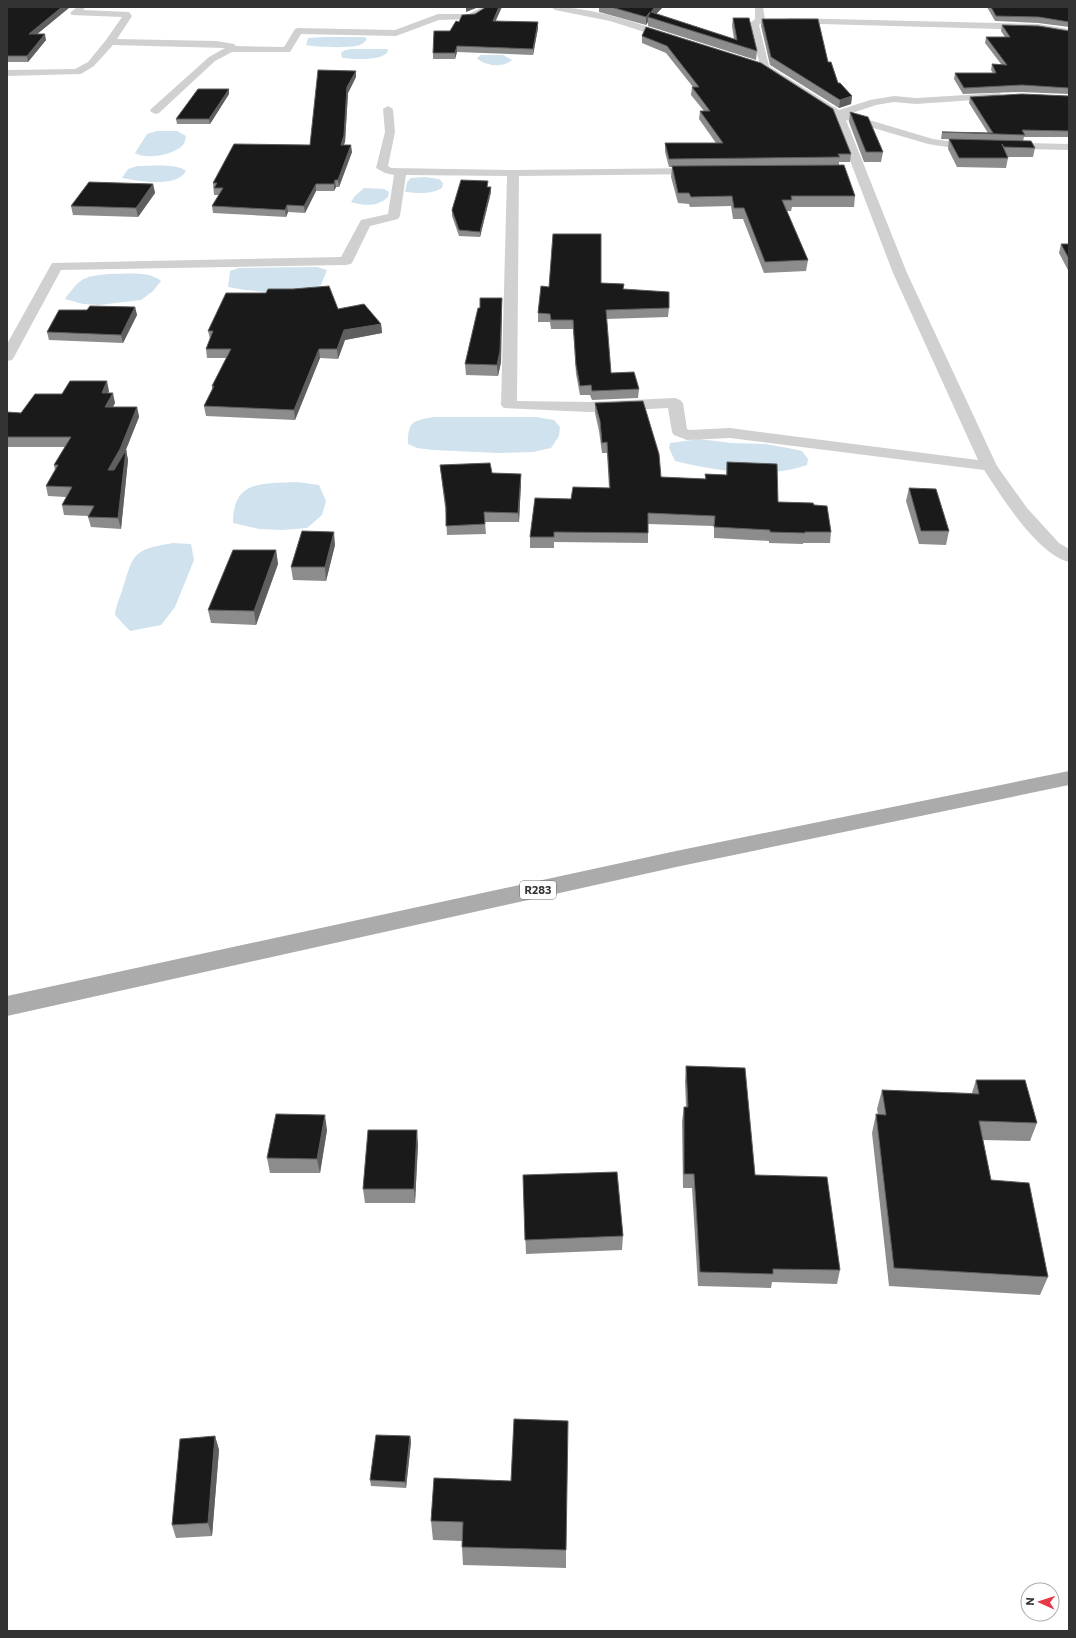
<svg xmlns="http://www.w3.org/2000/svg" width="1076" height="1638" font-family="Commissioner,sans-serif">
<style>
.water{fill:#cfe2ee}
.lines{fill:none;stroke-linecap:round;stroke-linejoin:round}
.minor{fill:#d0d0d0;fill-rule:evenodd}
.major{fill:#ababab;fill-rule:evenodd}
.wall{fill:#8c8c8c}
.shaded-wall{fill:#5f5f5f}
.building{fill:#1a1a1a;stroke:#5f5f5f}
.labels{text-anchor:middle;stroke-width:4;stroke-linejoin:round;paint-order:stroke}
.shield{fill:#fff;stroke:#707070;stroke-width:1}
.shield-label{font-size:11px;font-weight:bold;fill:#333}
</style>
<rect width="100%" height="100%" fill="#fff"/>
<g class="water">
<path d="M324,37H364L367,39C365,41 364,43 362,44C354,49 316,47 306,45L308,38Z"/>
<path d="M352,49H388L387,53C379,61 354,59 342,58L341,53L345,50Z"/>
<path d="M481,55H503L512,60C502,68 488,66 479,60L477,58Z"/>
<path d="M157,131H177L186,136C185,139 185,143 183,145C174,155 146,160 135,153L147,134Z"/>
<path d="M137,166C149,166 177,163 186,171C177,188 138,181 122,178L128,169Z"/>
<path d="M411,178L425,177L439,179L443,183L442,188C430,195 418,193 405,192L407,182Z"/>
<path d="M364,188L384,189L389,192L388,197C377,207 365,206 351,202L355,196Z"/>
<path d="M317,267L327,270L321,285C291,295 259,293 228,287L230,271L239,268Z"/>
<path d="M111,274C126,274 150,271 161,281L153,291L141,300L99,305L83,304L65,299C81,277 84,276 111,274Z"/>
<path d="M434,417H536L554,420L560,427L559,436L551,448L533,452L500,453L433,450L417,448L408,444C408,421 412,421 434,417Z"/>
<path d="M699,439L731,443L766,444L788,448L802,451L808,459L807,465C766,479 716,471 675,461L669,448L670,443Z"/>
<path d="M297,482L319,485L326,501L322,515L307,528L283,530L259,529L233,523C233,479 263,484 297,482Z"/>
<path d="M173,543L191,544L194,560L175,607L161,625L130,631L115,615C116,605 119,600 122,591C134,554 131,550 173,543Z"/>
</g>
<g class="lines">
<g class="minor">
<path d="M77,7H86L83,10L129,12L132,16L117,39L216,41L234,44L236,46L284,47L295,29L298,28L395,30L438,14H469L482,7H492L474,19L439,20L396,36L301,34L290,52H232L215,61L159,113L155,114L150,111L151,109L209,57L225,48L113,45L94,66L81,74L7,76V70L75,69L88,62L106,40L122,17L72,15L70,13Z"/>
<path d="M551,7C594,7 636,23 676,36L678,38L673,41L610,21L555,10Z"/>
<path d="M755,7H763L765,20L759,25L769,66L839,110L870,100L894,96L916,98L999,93L1004,96L1003,98L916,104L894,102L876,105L849,114L933,139L947,141L1069,144V150L947,147L928,144L846,120L907,273L997,466L1027,508L1059,543L1069,549V562C1037,554 1002,497 984,470L730,438L687,440L674,435L672,432L668,408L589,412L504,408L501,405L507,176L406,175L400,216L398,219L370,226L353,261L351,264L346,265L61,270L14,357L12,360L7,361V344L52,263L341,257L361,220L388,214L394,175L385,173L376,168L385,132L383,109L388,106L393,109L395,132L388,166L391,168L513,170L701,168L705,169L707,171L705,173L701,174L519,176L517,401L589,402L675,398L680,400L683,403L687,429L689,430L730,428L978,460L893,273L833,116L761,69L749,24L755,19Z"/>
<path d="M789,18L1038,24L1069,29V35L1038,30L786,23L784,21L786,19Z"/>
</g>
<path class="major" d="M1069,771V785L676,867L7,1016V996L676,851Z"/>
</g>
<g class="wall">
<path d="M7,7H70L37,34L46,40L28,62H7Z"/>
<path d="M599,7H663L656,14L734,39L732,26L733,18L757,51L756,60L648,26V22L646,25L599,12Z"/>
<path d="M987,7H1069V27L1038,23L995,21Z"/>
<path d="M762,19L828,62L838,83L852,96L851,104L839,108L770,65L761,26Z"/>
<path d="M496,21L538,28L533,55L457,52L455,59H433V53L450,31Z"/>
<path d="M1002,25L1069,31V94L1021,92L963,94L954,79L955,73H993L991,70L992,64H1001L985,43L986,37H1005L1001,31Z"/>
<path d="M646,27L851,154L850,162H839V165L855,196L854,207H792L791,211H787L808,260L806,271L764,273L743,219H733L731,206L690,207L689,204L678,203L671,177L672,167H669L665,152V143H716L699,119L700,111H704L691,95L692,87H693L666,53L642,43V36Z"/>
<path d="M356,77L348,93L345,142L343,145L352,152L339,187H336L334,191H316L305,213L288,212L286,217L213,213L212,206L219,195H214L213,183L310,145Z"/>
<path d="M229,89V94L210,124H177L176,119Z"/>
<path d="M1069,96V137H1024L1023,141L1035,148L1033,157H1008V158L1006,168L957,167L948,149L949,139L972,140L941,139L942,132L988,133L969,103L970,97Z"/>
<path d="M850,112L883,152L881,162H864L849,122Z"/>
<path d="M153,184L155,193L138,217L73,215L71,206Z"/>
<path d="M488,187L491,192L480,237L459,236L452,216V210Z"/>
<path d="M1061,244H1069V272L1059,253Z"/>
<path d="M601,283L624,284L623,289L669,308L668,317L606,319L611,373L639,389L638,398L592,400L590,395H580L576,374L573,329H551L550,322H538V313L549,287Z"/>
<path d="M502,298L501,362L498,376L466,375L465,364L480,308Z"/>
<path d="M135,307L137,315L123,343L49,340L47,332L87,310Z"/>
<path d="M338,309L381,324L382,333L345,340L338,359L320,358L295,420L206,416L204,406L212,390V386L226,358H207L206,349L210,339L208,331Z"/>
<path d="M109,391L108,393L115,403L113,407H137L139,417L126,450L128,460L121,529L91,527L88,517L89,516L64,515L62,505L66,497L48,496L46,486L55,470L54,465L65,447H7V412L21,413L62,394Z"/>
<path d="M595,403L661,477L705,479V474L726,475L727,462L778,502L814,505L831,532L830,543H803V544L769,543V541L714,538V526L648,524V543L554,542V548H530V537L571,499L609,488L607,453H602L599,431L595,413Z"/>
<path d="M440,465L492,473L521,483L519,522H485L486,534L447,535L446,515L441,475Z"/>
<path d="M909,488L949,531L946,545L919,544L906,501Z"/>
<path d="M335,545L326,581L293,580L291,567Z"/>
<path d="M276,550L278,564L256,625L211,623L208,610Z"/>
<path d="M686,1066L755,1175L840,1270L837,1284L772,1282L771,1288L698,1286L692,1188H683L682,1121L684,1107H686L685,1081Z"/>
<path d="M976,1080L1037,1123L1030,1141L983,1140L991,1180L1048,1277L1040,1295L889,1286L872,1133L876,1114H878L877,1109L882,1090L972,1093Z"/>
<path d="M327,1130L320,1173H270L267,1158Z"/>
<path d="M418,1144L415,1203H365L363,1189Z"/>
<path d="M523,1175L623,1236L622,1250L526,1254Z"/>
<path d="M215,1436L219,1450L212,1536L176,1538L172,1525Z"/>
<path d="M410,1436L411,1442L406,1488L371,1486L370,1480Z"/>
<path d="M434,1478L566,1550V1568L463,1565L462,1547V1541L433,1540L431,1521Z"/>
</g>
<g class="shaded-wall">
<path d="M62,7H70L30,40L29,34Z"/>
<path d="M466,7H479L466,12Z"/>
<path d="M499,7H502L493,27V21Z"/>
<path d="M655,7H663L652,18L651,12Z"/>
<path d="M650,12L648,17V22L646,25V17Z"/>
<path d="M538,22V28L533,55V49Z"/>
<path d="M45,34L46,40L28,62L27,56Z"/>
<path d="M457,46V52L455,59V53Z"/>
<path d="M356,71V77L348,93L345,142L341,152V145L347,87Z"/>
<path d="M229,89V94L210,124L209,119Z"/>
<path d="M852,96L851,104L839,108L840,100Z"/>
<path d="M351,145L352,152L339,187L338,180Z"/>
<path d="M335,180L336,187L334,191V184Z"/>
<path d="M153,184L155,193L138,217L136,208Z"/>
<path d="M316,184V191L305,213L304,206Z"/>
<path d="M491,187V192L480,237V232Z"/>
<path d="M287,205L288,212L286,217L285,210Z"/>
<path d="M502,298L501,362L498,376L497,365Z"/>
<path d="M135,307L137,315L123,343L121,335Z"/>
<path d="M381,324L382,333L345,340L338,359L337,349L344,330Z"/>
<path d="M319,349L320,358L295,420L294,410Z"/>
<path d="M107,381L109,391L104,402L102,393Z"/>
<path d="M113,393L115,403L107,417L105,407Z"/>
<path d="M137,407L139,417L122,459L110,480L108,470Z"/>
<path d="M126,450L128,460L121,529L118,518Z"/>
<path d="M521,474V483L519,522L518,513Z"/>
<path d="M334,532L335,545L326,581L325,567Z"/>
<path d="M276,550L278,564L256,625L254,611Z"/>
<path d="M325,1115L327,1130L320,1173L317,1159Z"/>
<path d="M417,1130L418,1144L415,1203L414,1189Z"/>
<path d="M215,1436L219,1450L212,1536L208,1523Z"/>
<path d="M410,1436L411,1442L406,1488L405,1482Z"/>
</g>
<g class="building">
<path d="M7,7H62L29,34H45L27,56H7Z"/>
<path d="M486,7H499L493,21L538,22L533,49L457,46L455,53H433L434,31H450L456,21L459,22L462,15L475,14Z"/>
<path d="M611,7H655L651,12L737,40L733,18H749L757,51L648,17L650,12L646,17Z"/>
<path d="M991,7H1069V22L1039,17L996,16Z"/>
<path d="M762,19H818L828,62H831L838,83H840L852,96L840,100L771,57Z"/>
<path d="M1002,25L1039,26L1069,31V88L1022,85L964,88L955,73H996L992,64L1007,65L986,37H1010Z"/>
<path d="M646,27L761,63L833,109L851,154H838L840,157L669,159L665,143H723L700,111H710L692,87H699L667,46L642,36Z"/>
<path d="M318,70L356,71L347,87L344,135L341,145H351L338,180H335L334,184H316L304,206L287,205L285,210L212,206L223,188H214L217,183H213L234,144L310,145Z"/>
<path d="M198,89H229L209,119H176Z"/>
<path d="M1022,94L1069,96V131L1022,130L1025,135L942,132L993,133L970,97Z"/>
<path d="M850,112L868,117L883,152H866Z"/>
<path d="M949,139L1031,141L1035,148L1004,147L1002,144L1008,158H959Z"/>
<path d="M844,165L855,196H791L792,200H782L808,260L765,262L744,208H734L732,196L691,197L689,193H678L672,166Z"/>
<path d="M461,180L488,181L487,187H491L480,232L459,230L452,210Z"/>
<path d="M89,182L153,184L136,208L71,206Z"/>
<path d="M553,234H601V283L624,284L623,289L669,292V308L606,310L611,373L634,372L639,389L592,391L591,385L580,386L576,365L573,320H551L550,314L538,313L541,286L549,287Z"/>
<path d="M1061,244H1069V259Z"/>
<path d="M329,286L338,309L364,304L381,324L344,330L337,349H319L294,410L204,406L214,386H212L231,349H206L213,331H208L226,293H266L268,289H293Z"/>
<path d="M480,298H502L500,351L497,365L465,364L478,308H480Z"/>
<path d="M90,306L135,307L121,335L47,332L59,310H87Z"/>
<path d="M70,381H107L102,393H113L105,407H137L120,449L108,470H114L126,450L118,518L88,517L94,506L62,505L72,487L46,486L58,465H54L71,437H7V412L21,413L35,394H62Z"/>
<path d="M643,401L659,454L661,477L706,479L705,474L727,475V462L777,464L778,502L813,503L814,505L827,506L831,532H805V533L770,532V530L714,527L715,516L648,513V533L554,532V537H530L535,498L571,499L573,487L610,488L607,442L602,443L600,421L595,403Z"/>
<path d="M490,463L492,473L521,474L518,513L484,512L485,524L446,526V507L440,465Z"/>
<path d="M909,488L936,489L949,531H921Z"/>
<path d="M302,531L334,532L325,567H291Z"/>
<path d="M233,550H276L254,611L208,610Z"/>
<path d="M686,1066L745,1068L755,1175L827,1177L840,1270L773,1269V1274L700,1272L694,1174H684V1107H688Z"/>
<path d="M976,1080H1025L1037,1123L979,1121L991,1180L1029,1183L1048,1277L894,1268L876,1114L886,1115L882,1090L979,1094Z"/>
<path d="M276,1114L325,1115L317,1159L267,1158Z"/>
<path d="M368,1130H417L414,1189H363Z"/>
<path d="M617,1172L623,1236L525,1240L523,1175Z"/>
<path d="M514,1419L568,1421L566,1550L462,1547L463,1522L431,1521L434,1478L511,1481Z"/>
<path d="M376,1435L410,1436L405,1482L370,1480Z"/>
<path d="M215,1436L208,1523L172,1525L180,1439Z"/>
</g>
<g class="labels">
<rect class="shield" x="520" y="881" width="36" height="18" rx="3"/>
<g class="shield-label">
<text x="538" y="894">R283</text>
</g>
</g>
<rect width="1076" height="1638" fill="none" stroke="#333333" stroke-width="16"/>
<g transform="translate(1040 1602) rotate(273)"><circle r="19" fill="#ffffff" stroke="#adadad"/>
<path d="M0-3L7 15L0 10L-7 15Z" fill="#e63946"/>
<text y="-6" font-size="11" font-weight="bold" text-anchor="middle" fill="#333333">N</text>
</g>
</svg>
